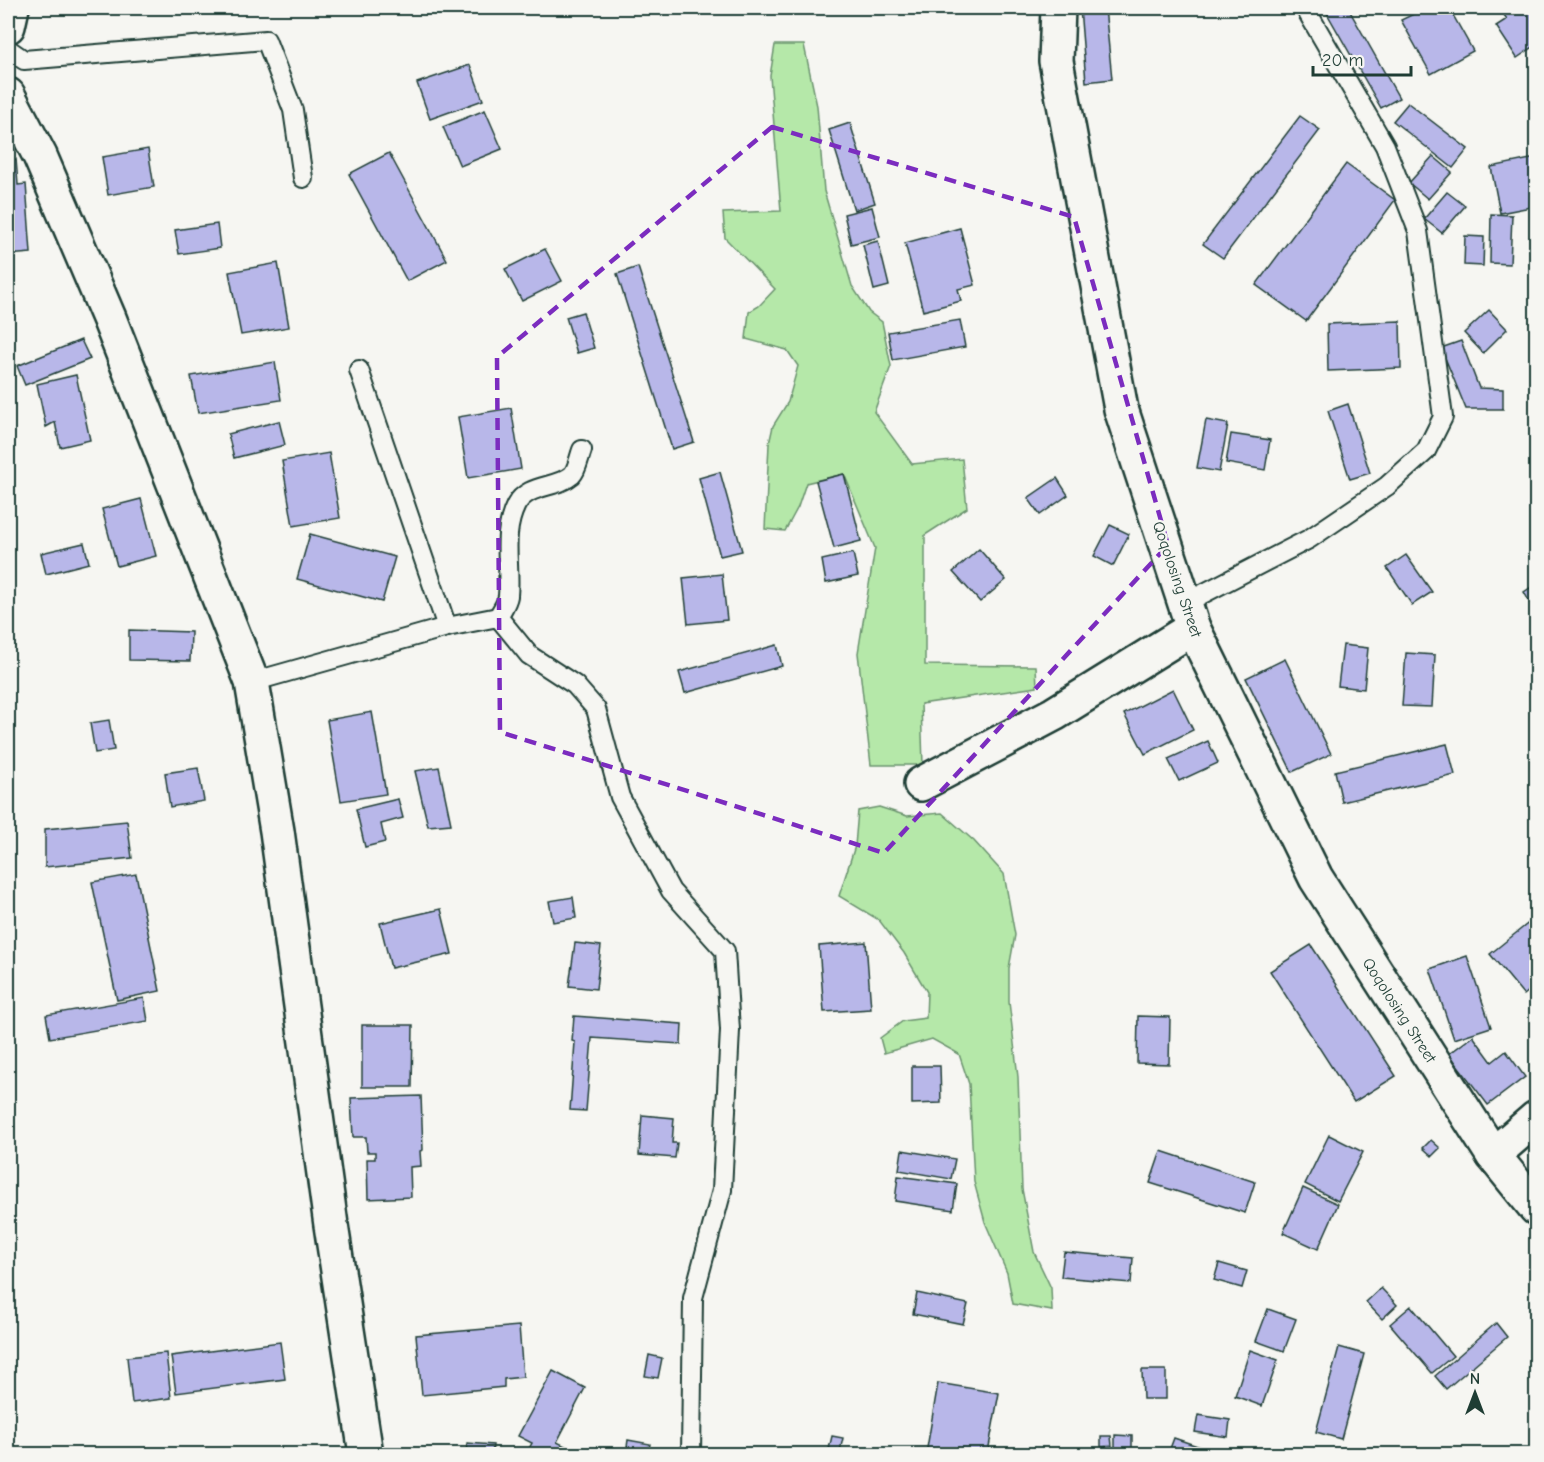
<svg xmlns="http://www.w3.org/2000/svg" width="1544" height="1462" font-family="'Comic Neue',sans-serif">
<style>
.green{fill:#b5e8a9;stroke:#6a926e;stroke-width:1.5}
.building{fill:#b8b7e9;stroke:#1f3d34;stroke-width:1.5}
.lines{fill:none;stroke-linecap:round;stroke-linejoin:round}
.service-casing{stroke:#1f3d34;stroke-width:22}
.minor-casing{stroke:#1f3d34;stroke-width:38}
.tertiary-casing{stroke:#1f3d34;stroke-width:38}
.service{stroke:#f6f6f2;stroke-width:18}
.minor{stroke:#f6f6f2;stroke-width:33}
.tertiary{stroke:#f6f6f2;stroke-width:33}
.marked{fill:none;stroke:#7b2cbf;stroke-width:4.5;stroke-dasharray:12 8;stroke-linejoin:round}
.labels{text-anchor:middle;stroke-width:5;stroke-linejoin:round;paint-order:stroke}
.street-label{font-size:16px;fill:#1f3d34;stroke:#f6f6f2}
</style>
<rect width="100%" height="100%" fill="#f6f6f2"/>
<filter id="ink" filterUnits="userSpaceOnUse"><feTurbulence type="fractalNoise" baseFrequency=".0167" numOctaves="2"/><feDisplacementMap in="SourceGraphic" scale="12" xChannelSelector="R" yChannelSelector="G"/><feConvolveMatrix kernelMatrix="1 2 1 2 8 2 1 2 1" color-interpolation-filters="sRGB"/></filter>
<g filter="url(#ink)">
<g class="green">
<path d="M775,45H804L817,106L824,191L852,286L869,312L882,322L891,366L874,412L912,464L962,459L967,508L925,535V665L1036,666L1037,687L921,704L923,765H871L858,653L875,548L844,474L806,483L798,507L785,531L765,529L769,444L773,426L788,402L798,366L787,350L746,339L749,312L759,306L775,289L725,238L723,213L781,211L770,76Z"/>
<path d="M879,807L907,816L942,813L974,841L1004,874L1015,935L1009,968V1002L1018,1077L1022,1189L1034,1252L1051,1288L1052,1311L1013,1304L1007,1273L985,1222L974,1182L969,1084L959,1054L932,1039L884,1053L880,1038L903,1021L926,1018L927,992L904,953L879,920L839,896L855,846L858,811Z"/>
</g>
<g class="building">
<path d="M1080,8H1105L1112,79L1086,82Z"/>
<path d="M1324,8H1348L1399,98L1381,108Z"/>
<path d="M1426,8H1449L1473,51L1431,74L1401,20Z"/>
<path d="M1499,8H1536V45L1517,58L1496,26L1507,19Z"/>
<path d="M470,65L483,100L430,119L417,83Z"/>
<path d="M1408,103L1468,149L1453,168L1393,121Z"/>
<path d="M485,110L502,149L460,166L443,127Z"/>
<path d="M1300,116L1320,130L1223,258L1203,244Z"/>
<path d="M850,123L875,203L854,210L829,130Z"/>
<path d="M148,149L154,187L108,195L102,157Z"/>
<path d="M389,153L447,260L407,281L349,174Z"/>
<path d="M1433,156L1452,172L1428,199L1409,183Z"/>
<path d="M1536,158V206L1500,213L1491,167Z"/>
<path d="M16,159L18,185L26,184L31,253L8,255V160Z"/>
<path d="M1346,164L1395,200L1306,321L1256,285Z"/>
<path d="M1447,192L1465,206L1442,233L1424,219Z"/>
<path d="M872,207L880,237L851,244L844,214Z"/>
<path d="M1491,214L1512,215L1510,264L1490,263Z"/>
<path d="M217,224L220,248L179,254L175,230Z"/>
<path d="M960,228L975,285L958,289L961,301L923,311L905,243Z"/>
<path d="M1465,236L1484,237L1483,266L1464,265Z"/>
<path d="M878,241L889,286L874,290L863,245Z"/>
<path d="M545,249L562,281L522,301L505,269Z"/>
<path d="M278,263L289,327L241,335L229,272Z"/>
<path d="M638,267L694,442L672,449L617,274Z"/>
<path d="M1489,310L1507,329L1483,353L1464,333Z"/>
<path d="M583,312L594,348L577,353L566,317Z"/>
<path d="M960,320L965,347L893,360L888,332Z"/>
<path d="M1400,321L1401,368L1328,371L1327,324Z"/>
<path d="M81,340L90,359L25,385L17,366Z"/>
<path d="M1461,341L1479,388L1503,389V409H1466L1441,348Z"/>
<path d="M275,362L281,400L198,413L191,376Z"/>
<path d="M76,375L90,440L60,447L55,422L46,427L37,384Z"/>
<path d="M1348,404L1370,473L1350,479L1328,411Z"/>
<path d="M511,408L521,469L468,478L458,417Z"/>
<path d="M1206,420L1228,424L1219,472L1197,468Z"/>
<path d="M279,421L285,445L234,458L228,434Z"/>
<path d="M1231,434L1270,440L1265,470L1226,463Z"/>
<path d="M329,453L340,518L293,526L282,461Z"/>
<path d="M720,472L742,551L720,556L699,478Z"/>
<path d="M844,474L861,541L834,548L816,481Z"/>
<path d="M1057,478L1068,495L1040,515L1028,498Z"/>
<path d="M141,499L156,556L117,566L102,509Z"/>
<path d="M1110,525L1129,534L1113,566L1094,556Z"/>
<path d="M310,534L395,557L382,602L297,579Z"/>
<path d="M84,543L89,563L46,574L41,553Z"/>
<path d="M979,549L1006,580L980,602L953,572Z"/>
<path d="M853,553L858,576L826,583L822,560Z"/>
<path d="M1406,555L1432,592L1412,605L1387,568Z"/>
<path d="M722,574L727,620L688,624L683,578Z"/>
<path d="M1536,584V606L1533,608L1524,592Z"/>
<path d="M129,630L191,632L190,661L129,660Z"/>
<path d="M777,645L782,666L685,693L679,672Z"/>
<path d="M1343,645L1368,648L1364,689L1338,686Z"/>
<path d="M1406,653L1435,655L1432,707L1402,706Z"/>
<path d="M1285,659L1331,754L1292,772L1246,678Z"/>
<path d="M1173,689L1193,730L1145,754L1124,714Z"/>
<path d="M372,712L386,794L341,801L327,720Z"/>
<path d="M109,720L114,750L95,753L90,723Z"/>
<path d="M1208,741L1218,763L1179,781L1168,759Z"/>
<path d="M1447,744L1455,775L1342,802L1335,771Z"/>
<path d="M439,767L451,824L428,826L415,771Z"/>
<path d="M198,768L204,801L170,807L165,773Z"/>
<path d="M398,799L403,818L381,824L385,842L365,847L356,809Z"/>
<path d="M127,821L132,858L45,867V829Z"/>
<path d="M136,874L160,991L117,1000L92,882Z"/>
<path d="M573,897L576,918L553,922L549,901Z"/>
<path d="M441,909L452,954L391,968L380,923Z"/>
<path d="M1531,921L1536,928V985L1524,995L1490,954Z"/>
<path d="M866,942L871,1009L824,1012L819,946Z"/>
<path d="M575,943L601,946L596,989L569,986Z"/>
<path d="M1311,945L1396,1076L1354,1102L1270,971Z"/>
<path d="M1467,956L1491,1027L1454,1039L1430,969Z"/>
<path d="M144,998L148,1021L50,1038L46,1015Z"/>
<path d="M574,1016L682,1024L681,1044L592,1038L586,1111L570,1110L575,1042L572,1041Z"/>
<path d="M1138,1016L1170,1017L1169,1064L1137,1063Z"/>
<path d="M362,1025H413L412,1087H362Z"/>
<path d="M1473,1036L1492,1062L1506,1051L1525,1077L1488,1105L1449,1054Z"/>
<path d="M912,1066H940L941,1103L912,1104Z"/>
<path d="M421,1096L423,1150L420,1151L421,1166L410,1167L411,1197L368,1199L367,1159H375V1152H367L366,1137H353L351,1098Z"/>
<path d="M642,1115L674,1118L672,1143H677L675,1158L639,1155Z"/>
<path d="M1329,1135L1363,1152L1338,1201L1305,1184Z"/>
<path d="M1431,1140L1440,1148L1432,1156L1423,1148Z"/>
<path d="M902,1150L955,1159L951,1179L899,1170Z"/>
<path d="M1161,1151L1255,1182L1245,1213L1150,1183Z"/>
<path d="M898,1176L957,1184L953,1210L895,1201Z"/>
<path d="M1303,1188L1338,1204L1318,1249L1283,1233Z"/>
<path d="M1064,1252L1133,1258L1131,1283L1061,1277Z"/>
<path d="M1219,1263L1247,1271L1242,1288L1214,1280Z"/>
<path d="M1381,1288L1397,1305L1382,1319L1366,1302Z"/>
<path d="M917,1293L968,1304L963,1324L913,1314Z"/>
<path d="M1411,1306L1453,1356L1432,1373L1390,1324Z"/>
<path d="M1268,1309L1296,1319L1284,1351L1256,1341Z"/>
<path d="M1496,1323L1507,1337L1446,1389L1435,1376Z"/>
<path d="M519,1326L523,1377L504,1379V1387L422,1395L416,1335Z"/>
<path d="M280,1342L285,1379L176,1393L171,1356Z"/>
<path d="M1339,1347L1364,1354L1341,1439L1316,1432Z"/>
<path d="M1250,1350L1278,1360L1262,1406L1235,1396Z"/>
<path d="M166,1353L171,1398L132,1403L127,1357Z"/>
<path d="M649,1355L662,1358L658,1378L645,1376Z"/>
<path d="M1142,1370H1166V1399H1143Z"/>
<path d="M553,1371L585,1388L557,1442L581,1454H526L532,1443L518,1436Z"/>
<path d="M938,1383L999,1393L988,1452L983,1451L982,1454H926Z"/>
<path d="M1198,1415L1230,1420L1228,1437L1195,1432Z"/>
<path d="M1115,1435L1132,1436V1454H1115Z"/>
<path d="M832,1436L843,1438L840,1451L829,1449Z"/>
<path d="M1101,1436H1111L1112,1446L1101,1447Z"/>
<path d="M1174,1438L1215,1452L1214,1454H1168Z"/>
<path d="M628,1440L650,1444L648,1454H626Z"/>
<path d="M467,1443L493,1445L492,1454H466Z"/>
</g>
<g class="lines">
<g class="service-casing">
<g id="service">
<path d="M8,49L24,60L266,40L293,110L303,178"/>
<path d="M359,370L447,627"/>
<path d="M1185,603L1309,539L1387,486L1426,451L1443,417L1418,231L1385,146L1305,8"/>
<path d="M498,617C501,611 507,603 508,596C511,565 501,535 516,505C528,483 556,489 572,475C577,470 579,458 582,450"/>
<path d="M252,682L447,627L498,617L529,655L575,685L596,709L620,797L671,891L725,951L730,1030L722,1190L693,1298L691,1454"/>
</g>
</g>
<g class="minor-casing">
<g id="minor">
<path d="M1058,8L1056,61L1121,409L1193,628L1316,878L1493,1155L1536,1208"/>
<path d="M8,95L40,156L109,318L252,682L277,831L331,1225L366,1454"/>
<path d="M921,784L1054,714L1193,628"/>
<path d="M1493,1155L1536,1118"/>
</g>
</g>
<g class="tertiary-casing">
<path id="tertiary" d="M8,26L12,8"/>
</g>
<use href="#service" class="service"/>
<use href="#minor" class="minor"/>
<use href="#tertiary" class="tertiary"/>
</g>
</g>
<path class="marked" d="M772,127L1074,217L1168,545L884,853L500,732L497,357Z"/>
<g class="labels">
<g class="street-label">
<text transform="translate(1178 579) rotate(71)" y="6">Qoqolosing Street</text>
<text transform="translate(1400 1010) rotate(57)" y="6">Qoqolosing Street</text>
</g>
</g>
<rect width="1544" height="1462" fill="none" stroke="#f6f6f2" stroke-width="30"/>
<rect x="15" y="15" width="1514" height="1432" fill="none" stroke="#1f3d34" stroke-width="2" filter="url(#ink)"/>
<g transform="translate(1475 1393)" stroke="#f6f6f2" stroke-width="4.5" paint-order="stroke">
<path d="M0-4.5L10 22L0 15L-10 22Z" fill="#1f3d34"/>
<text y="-9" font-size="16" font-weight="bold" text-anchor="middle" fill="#1f3d34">N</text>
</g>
<path d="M1313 66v9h98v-9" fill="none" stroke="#1f3d34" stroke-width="3"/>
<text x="1322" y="66" font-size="18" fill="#1f3d34" stroke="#f6f6f2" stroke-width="4.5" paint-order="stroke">20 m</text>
</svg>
